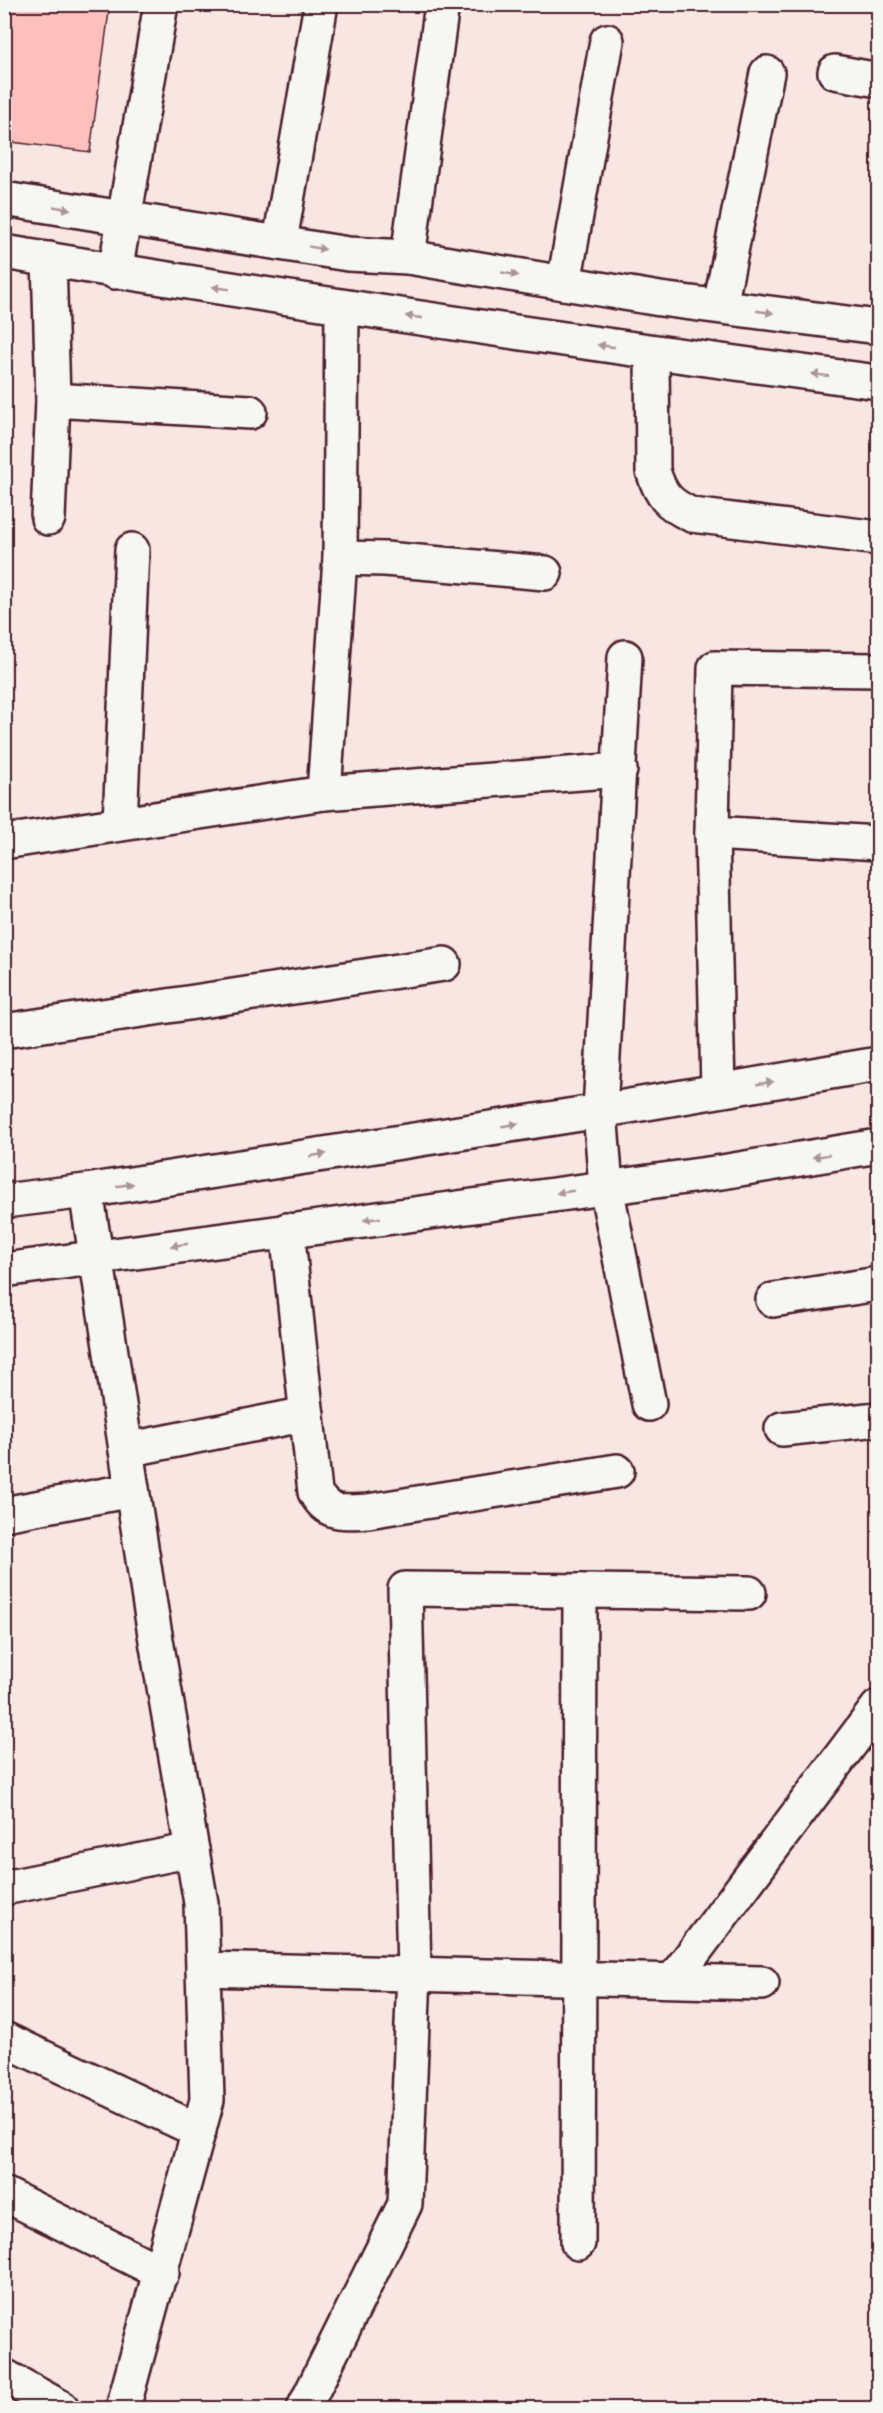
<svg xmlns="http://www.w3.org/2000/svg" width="883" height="2413" font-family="Dekko,sans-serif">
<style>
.building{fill:#fdc0bd;stroke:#4a1f2b;stroke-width:1.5}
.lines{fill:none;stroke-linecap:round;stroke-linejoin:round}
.minor-casing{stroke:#4a1f2b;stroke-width:38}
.minor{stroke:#f6f6f2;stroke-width:33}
.oneway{fill:#a99598}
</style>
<rect width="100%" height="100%" fill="#f8e6e2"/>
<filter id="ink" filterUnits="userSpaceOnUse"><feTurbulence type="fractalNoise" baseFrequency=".0167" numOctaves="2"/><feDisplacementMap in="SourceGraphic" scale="12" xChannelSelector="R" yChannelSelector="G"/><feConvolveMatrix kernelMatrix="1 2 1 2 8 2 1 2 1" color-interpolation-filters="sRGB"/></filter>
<g filter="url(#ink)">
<path class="building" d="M4,4H110L90,152L4,141Z"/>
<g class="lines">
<g class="minor-casing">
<g id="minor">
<path d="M835,72L878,80"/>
<path d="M4,199L348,254L408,257L660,299L878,327"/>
<path d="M280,241L321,4"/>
<path d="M4,252C295,301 586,344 878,382"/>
<path d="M408,257L442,4"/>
<path d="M115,272L161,4"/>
<path d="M564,283L607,41"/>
<path d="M720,306L767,73"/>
<path d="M652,353L653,471C661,496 668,504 692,515L878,538"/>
<path d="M53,400L250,412"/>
<path d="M48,518L53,400L49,259"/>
<path d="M340,558L385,559L545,573"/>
<path d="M625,657L600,1111L606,1187L649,1404"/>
<path d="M324,793L620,770"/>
<path d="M120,822L132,550"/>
<path d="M712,833L878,843"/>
<path d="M4,842L324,793L340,558L342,307"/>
<path d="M4,1031L444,964"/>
<path d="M718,1090L712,833L715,668L878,670"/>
<path d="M86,1191L150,1605L201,1903L207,2100L123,2408"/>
<path d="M4,1201L86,1191L600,1111L878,1064"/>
<path d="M287,1230L315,1492C328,1516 343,1512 368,1511L617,1471"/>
<path d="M4,1270L722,1172L878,1146"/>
<path d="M773,1300L878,1284"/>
<path d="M782,1429L878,1419"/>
<path d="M126,1450L307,1414"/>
<path d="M4,1514L132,1490"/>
<path d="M4,1888L192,1850"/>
<path d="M203,1969L762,1983"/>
<path d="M673,1980L878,1707"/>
<path d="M4,2039L199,2131"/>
<path d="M4,2194L162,2273"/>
<path d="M578,2243L580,1591"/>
<path d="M4,2376L62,2408"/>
<path d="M304,2408L405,2204L414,1973L405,1589L749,1593"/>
</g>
</g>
<use href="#minor" class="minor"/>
</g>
<defs><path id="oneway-solid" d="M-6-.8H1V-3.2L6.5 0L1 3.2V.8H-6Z" transform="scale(1.5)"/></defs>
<g class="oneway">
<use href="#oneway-solid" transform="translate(62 208) rotate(9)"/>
<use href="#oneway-solid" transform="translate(317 248) rotate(10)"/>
<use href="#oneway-solid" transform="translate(510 274) rotate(10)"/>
<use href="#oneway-solid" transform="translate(221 288) rotate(-171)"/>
<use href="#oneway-solid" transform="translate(765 312) rotate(8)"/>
<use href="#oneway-solid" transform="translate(414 317) rotate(-172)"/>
<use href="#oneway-solid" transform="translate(606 346) rotate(-172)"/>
<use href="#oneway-solid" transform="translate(820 375) rotate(-173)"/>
<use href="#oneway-solid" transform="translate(765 1083) rotate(-9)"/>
<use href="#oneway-solid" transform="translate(510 1125) rotate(-9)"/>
<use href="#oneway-solid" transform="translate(318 1155) rotate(-9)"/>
<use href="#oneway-solid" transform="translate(821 1156) rotate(171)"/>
<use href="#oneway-solid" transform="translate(125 1185) rotate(-9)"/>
<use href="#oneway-solid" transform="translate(565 1192) rotate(172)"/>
<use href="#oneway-solid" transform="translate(372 1219) rotate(172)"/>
<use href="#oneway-solid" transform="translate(179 1245) rotate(172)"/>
</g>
</g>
<rect width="883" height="2413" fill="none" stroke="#f6f6f2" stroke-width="24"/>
<rect x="12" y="12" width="859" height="2389" fill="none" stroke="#4a1f2b" stroke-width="2" filter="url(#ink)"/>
</svg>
